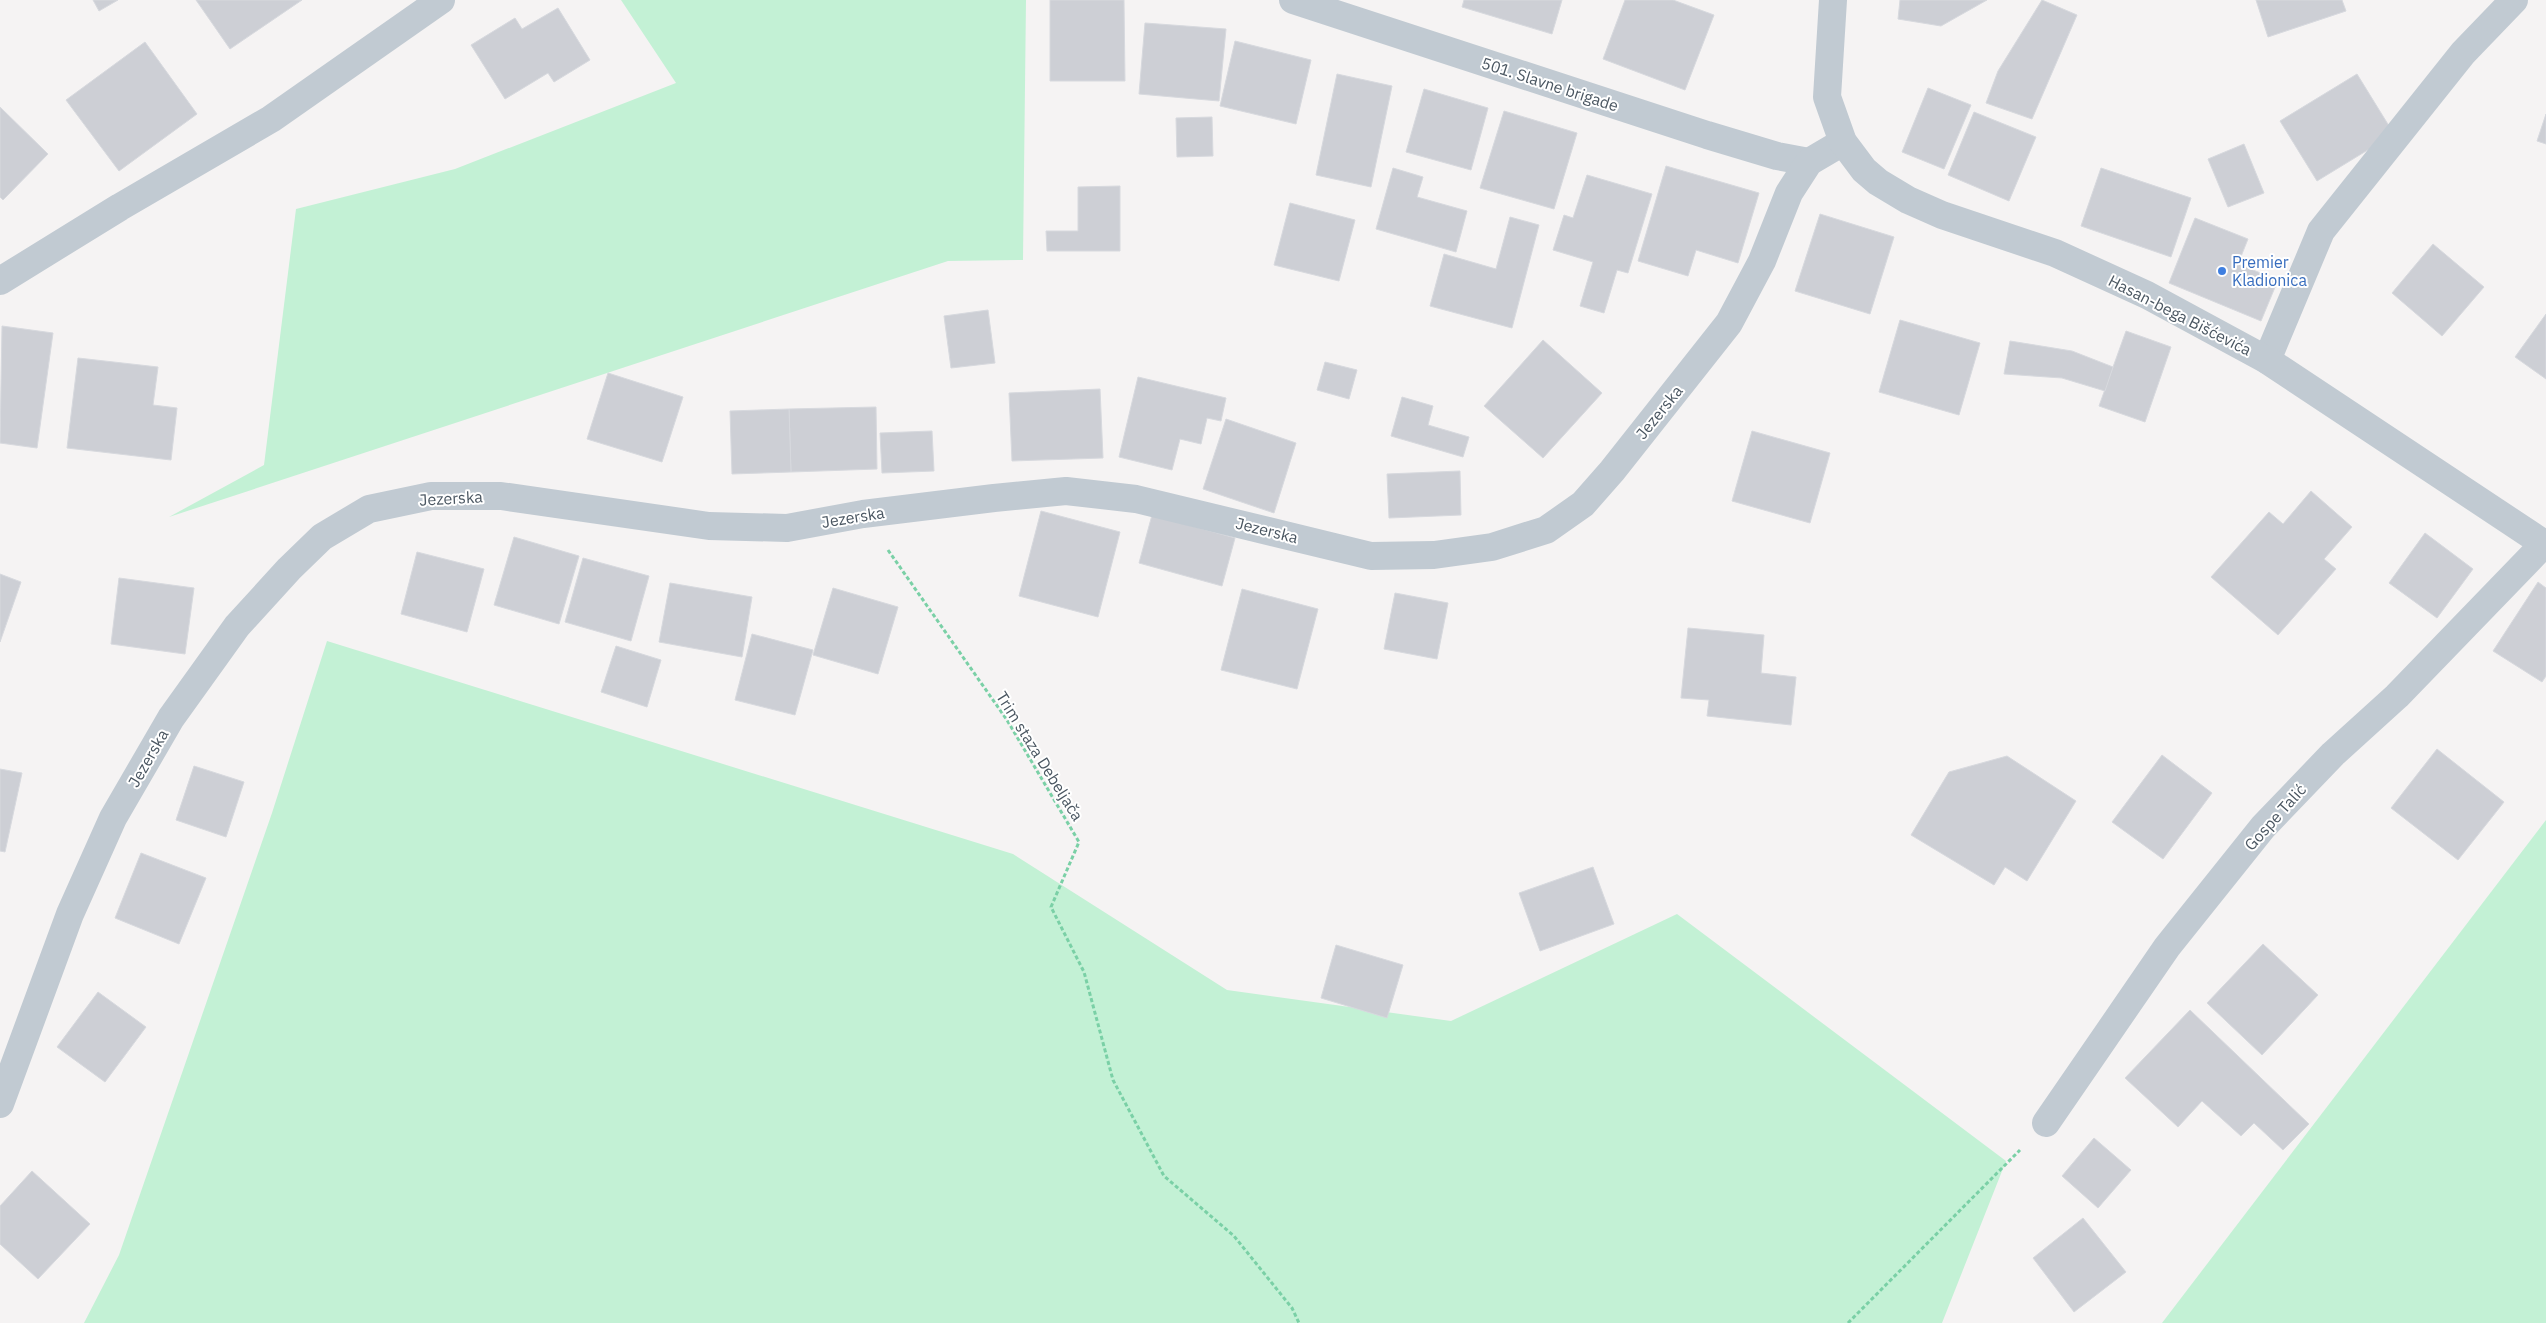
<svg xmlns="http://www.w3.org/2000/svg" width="2546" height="1323" font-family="'IBM Plex Sans',sans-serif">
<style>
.green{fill:#c3f1d5}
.building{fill:#cdcfd5;stroke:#d7d9de}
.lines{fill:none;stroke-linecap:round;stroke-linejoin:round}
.path{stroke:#7ad0a6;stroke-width:3;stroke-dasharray:4 2.5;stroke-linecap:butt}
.minor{stroke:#c1cad2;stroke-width:28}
.tertiary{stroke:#c1cad2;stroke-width:28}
.shop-dot{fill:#3f7fe0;stroke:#fff;stroke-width:2}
.labels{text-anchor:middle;stroke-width:4;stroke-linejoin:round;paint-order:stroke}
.street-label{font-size:16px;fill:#4a5661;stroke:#fff}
.shop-label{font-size:16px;fill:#366cbe;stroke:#fff;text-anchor:start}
</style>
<rect width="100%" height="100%" fill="#f5f3f3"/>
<g class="green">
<path d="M621,0H1026L1023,260L948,261L169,517L264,465L296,209L455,169L676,83Z"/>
<path d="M327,641L1013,854L1227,990L1451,1021L1677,914L2006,1161L1942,1323H84L119,1255L272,813Z"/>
<path d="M2546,820V1323H2162Z"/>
</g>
<g class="building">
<path d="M93,0H118L99,11Z"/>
<path d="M196,0H302L230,49Z"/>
<path d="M1050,0H1124L1125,81H1050Z"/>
<path d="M1464,0H1562L1552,34L1462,7Z"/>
<path d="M1625,0H1673L1714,15L1685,90L1603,59Z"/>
<path d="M1900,0H1987L1941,26L1898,19Z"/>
<path d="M2042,0L2077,15L2032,119L1986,103L1998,71Z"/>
<path d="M2256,0H2342L2346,11L2268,37Z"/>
<path d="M558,8L590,60L554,82L548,73L505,99L471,45L515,18L522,29Z"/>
<path d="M1145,23L1226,29L1219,101L1139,94Z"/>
<path d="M1235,41L1311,60L1296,124L1220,106Z"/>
<path d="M145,42L197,114L119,171L66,100Z"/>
<path d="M1337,74L1392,86L1371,187L1316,175Z"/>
<path d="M2357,74L2394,134L2317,181L2280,121Z"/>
<path d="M1928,88L1971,105L1944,169L1902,152Z"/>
<path d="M1424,89L1488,108L1471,170L1406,152Z"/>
<path d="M0,107L48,154L3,200L0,197Z"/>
<path d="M1504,111L1577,133L1554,209L1480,188Z"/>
<path d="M1974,112L2036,137L2009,201L1948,175Z"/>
<path d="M2546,114V144L2537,141Z"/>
<path d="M1212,117L1213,156L1177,157L1176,118Z"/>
<path d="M2244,144L2264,193L2228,207L2208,159Z"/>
<path d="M1666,166L1759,193L1738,263L1696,250L1688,276L1638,261Z"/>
<path d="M1393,168L1423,177L1417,197L1467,211L1456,252L1376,229Z"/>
<path d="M2101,168L2191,198L2171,257L2081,226Z"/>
<path d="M1587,175L1652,194L1628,273L1617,270L1604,313L1580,306L1593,262L1553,250L1564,215L1573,218Z"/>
<path d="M1120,186V251H1047L1046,231H1078V187Z"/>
<path d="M1290,203L1355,220L1339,281L1274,265Z"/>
<path d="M1820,214L1894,237L1870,314L1795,291Z"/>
<path d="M1510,217L1539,225L1512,328L1430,306L1444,254L1496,269Z"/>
<path d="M2195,218L2248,239L2238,264L2278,280L2261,321L2169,283Z"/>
<path d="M2433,244L2484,287L2442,336L2392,293Z"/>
<path d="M988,310L995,363L951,368L944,316Z"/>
<path d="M2546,314V379L2515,357Z"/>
<path d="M1900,320L1980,343L1959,415L1879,392Z"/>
<path d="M2,326L53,333L37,448L0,443Z"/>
<path d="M2126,331L2171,347L2145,422L2099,406Z"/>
<path d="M1543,340L1602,393L1543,458L1484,406Z"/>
<path d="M2010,341L2072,351L2113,367L2105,391L2062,378L2004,374Z"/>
<path d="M78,358L158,367L153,405L177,408L171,460L67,448Z"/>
<path d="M1325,362L1357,370L1349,399L1317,390Z"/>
<path d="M608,373L683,397L662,462L587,439Z"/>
<path d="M1138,377L1226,398L1221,421L1207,418L1201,444L1180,439L1172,470L1119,457Z"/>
<path d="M1100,389L1103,458L1012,461L1009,393Z"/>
<path d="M1402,397L1433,406L1428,425L1469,437L1463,457L1391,436Z"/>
<path d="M876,407L877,469L791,472L789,409Z"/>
<path d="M789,409L791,472L732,474L730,411Z"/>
<path d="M1226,419L1296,443L1274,513L1203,489Z"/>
<path d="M932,431L934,471L882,473L880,433Z"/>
<path d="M1752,431L1830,453L1810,523L1732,501Z"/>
<path d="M1460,471L1461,515L1389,518L1387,474Z"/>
<path d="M2311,491L2352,527L2324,559L2336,569L2278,635L2211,577L2269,512L2283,524Z"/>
<path d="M1041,511L1120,532L1098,617L1019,596Z"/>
<path d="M1152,515L1235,538L1222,586L1139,563Z"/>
<path d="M2425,533L2473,569L2437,618L2389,583Z"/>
<path d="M514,537L579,556L559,624L494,605Z"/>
<path d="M417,552L484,569L467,632L401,614Z"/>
<path d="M583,558L649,576L631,641L565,622Z"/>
<path d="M0,574L21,582L0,642Z"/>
<path d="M119,578L194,588L185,654L111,644Z"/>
<path d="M2538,582L2546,588V676L2542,682L2493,651Z"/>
<path d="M670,583L752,597L742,657L659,642Z"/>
<path d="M833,588L898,607L878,674L813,655Z"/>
<path d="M1242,589L1318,609L1297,689L1221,670Z"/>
<path d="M1395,593L1448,603L1437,659L1384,649Z"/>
<path d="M1688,628L1764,635L1761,673L1796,677L1791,725L1707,716L1709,700L1681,698Z"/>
<path d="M752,634L813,650L795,715L735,700Z"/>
<path d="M616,646L661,660L647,707L601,692Z"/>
<path d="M2437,749L2504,802L2458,860L2391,808Z"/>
<path d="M2162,755L2212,793L2163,859L2112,822Z"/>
<path d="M2007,756L2076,801L2027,881L2005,867L1994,885L1911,835L1949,772Z"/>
<path d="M194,766L244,782L226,837L176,820Z"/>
<path d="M0,769L22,773L5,852L0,851Z"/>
<path d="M141,853L206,878L179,944L115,918Z"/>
<path d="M1593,867L1614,924L1540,951L1519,893Z"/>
<path d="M2263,944L2318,995L2262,1055L2207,1003Z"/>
<path d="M1336,945L1403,965L1387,1018L1321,998Z"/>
<path d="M98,992L146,1027L105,1082L57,1047Z"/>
<path d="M2190,1010L2309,1124L2283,1150L2254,1123L2241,1136L2202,1101L2178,1127L2125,1078Z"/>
<path d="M2094,1138L2131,1170L2098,1208L2062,1176Z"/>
<path d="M32,1171L90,1224L38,1279L0,1244V1206Z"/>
<path d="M2083,1218L2126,1272L2074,1312L2033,1258Z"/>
</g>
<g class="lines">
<g class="path">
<path d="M888,550L1007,720L1079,842L1051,907L1084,972L1113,1080L1164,1176L1234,1236L1292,1308L1299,1323"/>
<path d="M1848,1323L2020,1150"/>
</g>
<g class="minor">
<path d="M1293,0L1707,135L1777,156L1809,162"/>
<path d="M0,281L120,207L271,119L441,0"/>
<path d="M2267,360L2321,231L2463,53L2514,0"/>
<path d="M0,1104L70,914L113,818L171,718L237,626L289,569L322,537L369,509L431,496H501L709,526L787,528L863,514L994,498L1066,491L1136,499L1371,556L1434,555L1492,547L1546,530L1583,504L1612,471L1729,323L1762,261L1789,193L1809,162L1843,142"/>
<path d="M2046,1123L2167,947L2263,827L2333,754L2397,696L2544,544"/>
</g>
<path class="tertiary" d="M1833,0L1827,97L1843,142L1864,170L1878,182L1908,200L1942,215L2055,253L2147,295L2267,360L2546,545"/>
</g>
<circle class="shop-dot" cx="2222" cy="271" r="5"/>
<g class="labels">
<g class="street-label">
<text transform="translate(1550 84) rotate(18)" y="6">501. Slavne brigade</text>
<text transform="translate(2180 315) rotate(27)" y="6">Hasan-bega Bišćevića</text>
<text transform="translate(1659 412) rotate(-51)" y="6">Jezerska</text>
<text transform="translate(451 498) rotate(-3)" y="6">Jezerska</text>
<text transform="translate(853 517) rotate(-9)" y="6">Jezerska</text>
<text transform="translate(1267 530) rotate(14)" y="6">Jezerska</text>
<text transform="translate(1040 756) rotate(58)" y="6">Trim staza Debeljača</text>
<text transform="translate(148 758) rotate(-60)" y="6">Jezerska</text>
<text transform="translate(2275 817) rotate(-48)" y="6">Gospe Talić</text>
</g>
<g class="shop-label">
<text x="2232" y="268">Premier<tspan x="2232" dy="18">Kladionica</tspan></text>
</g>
</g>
</svg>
